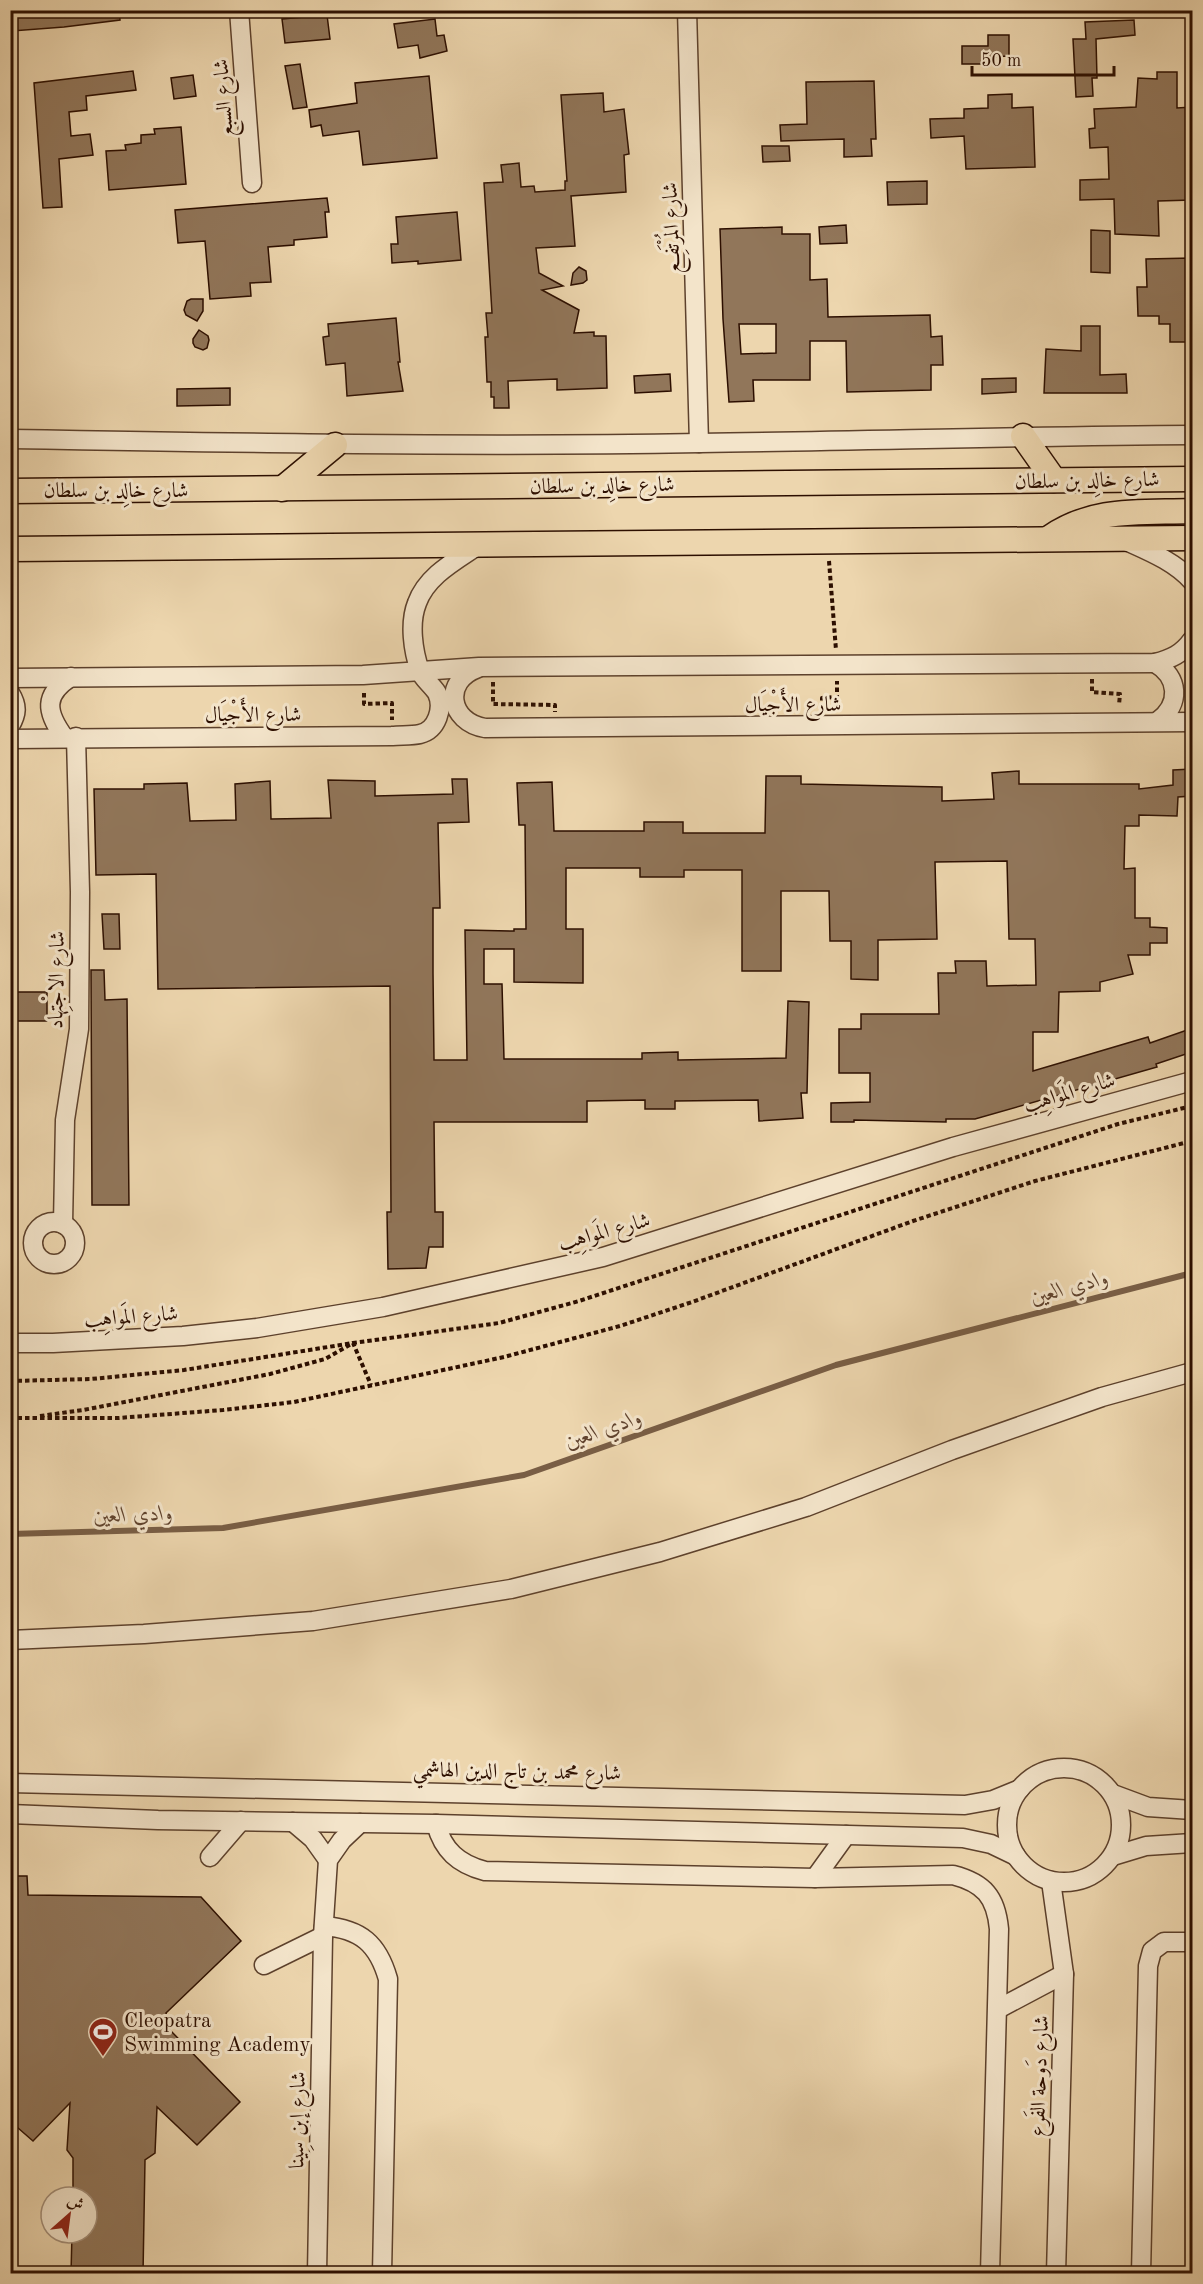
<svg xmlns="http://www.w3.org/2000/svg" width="1203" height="2284" font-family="'Old Standard TT',Amiri,serif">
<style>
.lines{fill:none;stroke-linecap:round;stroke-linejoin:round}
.stream{stroke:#795e45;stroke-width:6}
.building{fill:#91765a;stroke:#2d0f00;stroke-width:1.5;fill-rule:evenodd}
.minor-casing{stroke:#5d412c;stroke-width:21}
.major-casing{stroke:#2d0f00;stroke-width:27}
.path{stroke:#2d0f00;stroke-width:4;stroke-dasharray:4.5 3;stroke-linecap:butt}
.minor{stroke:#f3e4ca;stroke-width:18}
.major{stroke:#edd6ae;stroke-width:24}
.labels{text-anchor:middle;stroke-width:6;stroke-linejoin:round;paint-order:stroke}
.street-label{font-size:21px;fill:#2d0f00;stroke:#f3e4ca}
.poi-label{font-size:21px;fill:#2d0f00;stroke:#f3e4ca;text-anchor:start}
.water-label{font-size:22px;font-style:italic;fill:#60432e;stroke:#f3e4ca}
</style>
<rect width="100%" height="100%" fill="#edd6ae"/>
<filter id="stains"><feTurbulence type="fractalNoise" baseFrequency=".00333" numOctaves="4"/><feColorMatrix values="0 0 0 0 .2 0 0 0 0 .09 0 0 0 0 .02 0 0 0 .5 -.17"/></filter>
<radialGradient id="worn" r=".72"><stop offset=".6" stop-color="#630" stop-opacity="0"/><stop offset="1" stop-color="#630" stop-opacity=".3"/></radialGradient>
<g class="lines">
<path class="stream" d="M10,1534L223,1528L524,1475L836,1365L1192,1273"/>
</g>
<g class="building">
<path d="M10,10H119L120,20L64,27L12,31Z"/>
<path d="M327,15L330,39L285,43L282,19Z"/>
<path d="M435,19L437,36L444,35L447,51L420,58L418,45L398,48L394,24Z"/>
<path d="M1134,20L1135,35L1096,39L1097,78H1092L1093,96L1076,97L1073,39H1086L1085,22Z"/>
<path d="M988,35H1009V56L989,57V64H962V46H988Z"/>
<path d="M300,64L307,107L293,109L285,66Z"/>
<path d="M133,71L136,90L86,96L87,110L69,112L71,136L90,134L93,155L59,159L62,207L43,208L34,83Z"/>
<path d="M1157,72H1177V108L1192,107V200L1158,201L1159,236L1115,234L1114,199L1080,200V180L1109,179L1108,147L1090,148L1089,129L1095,128L1094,109L1136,107L1138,78L1157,79Z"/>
<path d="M193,75L196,96L174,99L171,78Z"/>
<path d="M429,76L437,158L363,165L359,131L323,136L321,125L311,127L309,110L357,103L355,83Z"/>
<path d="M874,81L876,139H871L872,156L844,157V139L781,141L780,125L807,124L806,82Z"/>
<path d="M603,93L604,112L624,109L629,154L624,155L626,192L571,196L575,246L536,248L539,273L563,286L542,290L579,310L574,333L594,332V336H606L607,388L557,390V379L508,381L509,408H494V397H491V382H487L485,337H488L486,313H492L484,183L503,182L501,165L519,163L521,187L534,186L535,192L565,190V181H567L561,95Z"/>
<path d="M1012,94V108L1033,107L1035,167L966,169L964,136L931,138L930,119L964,118V109L988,108V95Z"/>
<path d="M181,127L186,184L109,190L106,151L126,150L125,145L141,143V135L155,134L154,129Z"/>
<path d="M762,146H789L790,161L763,162Z"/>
<path d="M927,181V204L888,205L887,182Z"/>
<path d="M327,198L329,212H325L327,237L294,240V245L268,247L271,282L250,283L251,296L210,299L205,241L178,243L175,210Z"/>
<path d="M457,212L461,260L418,264V261L392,263L391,244H398L396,217Z"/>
<path d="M846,225L847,243L820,244L819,227Z"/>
<path d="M782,227V234H810V280L827,279L828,317L930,315L931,337L942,336L943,365H931V390L847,392L846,341H810V380H753L754,401L729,402L723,319L720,229ZM739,324H776V353L741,354Z"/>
<path d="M1091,230L1110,231V273L1091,272Z"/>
<path d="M1192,258V342H1170V324H1159V316H1138L1137,287H1147L1146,259Z"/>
<path d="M579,267L586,271L587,280L583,283L571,285L573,273Z"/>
<path d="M191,299H203V311L197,321L186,315L184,310L187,301Z"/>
<path d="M396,318L400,362H398L403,391L347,396L345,363L326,365L323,337L329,336L328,324Z"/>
<path d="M1081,326H1100V375L1126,374L1127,393H1044L1046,349L1081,351Z"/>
<path d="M199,330L208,336L209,340L207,348L203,350L195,347L193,343V339Z"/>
<path d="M670,374L671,391L635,393L634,376Z"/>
<path d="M1016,378V392L982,394V379Z"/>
<path d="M230,388V405L177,406V389Z"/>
<path d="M1192,769V796L1178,797L1177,816L1139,815V826H1125L1124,869L1135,868V918H1150V927L1167,928V943H1150V955H1128L1133,974L1100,982V991L1059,992L1058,1032H1033V1071L1148,1037L1150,1043L1190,1029L1192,1038V1052L1156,1064L1157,1067L975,1119H946V1122L854,1120V1122H831V1103L870,1102V1073H839V1029H861V1014H939L938,973H956L955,961H986L987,986L1036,985L1035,939H1009L1007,861L935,862L937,939L878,940V980L851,979V941H830L829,891H781V971H742V870H684V877H640V868H566V929H583V983L514,982V949H484V984H502L504,1059H642V1053L678,1052V1060L786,1058L788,1001L809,1002L807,1093H801L803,1118L759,1121L758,1100L675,1101V1109H645V1100L587,1101V1122H434L435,1212H443V1247H429L426,1268L388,1269L387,1212H391L390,986L158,989L156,874L96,875L94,789H144V784L187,783L190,821L236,820L235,784L270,781L271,819L331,818L328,780L375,781V796L453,794L452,779H467L469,822L438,823L440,908H433V973L434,1060H467L465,930L514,931V929H526L525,825H519L517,783L552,782L554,831H644V822H683V833H765L766,776H801V784L942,787V801L994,799L992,773L1019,771V784H1139V789L1173,785V770Z"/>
<path d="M102,914H119L120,949H104Z"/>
<path d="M91,970H104L105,1000L127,999L129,1205H92Z"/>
<rect x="16" y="992" width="31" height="29"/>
<path d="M10,1876H27L28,1895L201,1897L241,1941L166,2013L170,2030L240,2102L197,2145L157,2107L155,2153L145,2160L143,2274H71L72,2233H87V2197H73V2158L67,2150L70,2103L33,2141L10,2121Z"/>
</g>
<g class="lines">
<g class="minor-casing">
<g id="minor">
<path d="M239,10L252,183"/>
<path d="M687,10L699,443"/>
<path d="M10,439C240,443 470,447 700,443C864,441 1028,436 1192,435"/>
<path d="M1124,540C1148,551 1174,561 1192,581"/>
<path d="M1155,663C1179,677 1181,704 1158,721"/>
<path d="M478,668C442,681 449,722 485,728L1192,722"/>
<path d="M10,678L363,675L479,667L1155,663C1171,659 1182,654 1192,640"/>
<path d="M10,693C18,706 17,714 10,726"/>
<path d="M64,737C46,712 43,695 71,677"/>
<path d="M10,739L392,736C401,735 411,736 420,734C437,730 444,708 437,693C432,685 423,679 420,671C413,651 409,623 417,603C427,575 457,560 480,544"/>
<circle cx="54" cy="1243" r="21"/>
<path d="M63,1224L65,1120L79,1029L80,892L76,737"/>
<path d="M10,1343H53L183,1336L257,1328L383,1307L603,1257L953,1147L1192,1081"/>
<path d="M10,1640L144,1634L313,1621L511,1589L660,1552L806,1507L952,1450L1102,1397L1192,1372"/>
<circle cx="1064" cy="1825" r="57"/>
<path d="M10,1783L965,1805L993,1800L1020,1789"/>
<path d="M1113,1794L1148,1807L1192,1810"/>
<path d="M10,1814L158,1820L436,1824L963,1838L991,1844L1016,1856"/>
<path d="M293,1822L313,1839L328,1860"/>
<path d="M436,1824C443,1850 458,1864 485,1871L815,1878L953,1875C984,1883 996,1897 999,1929L990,2274"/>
<path d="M1113,1856L1146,1846L1192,1843"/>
<path d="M210,1857L241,1821"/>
<path d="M815,1878L846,1835"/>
<path d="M1051,1881L1064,1974L1056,2274"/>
<path d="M324,1926C361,1929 378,1944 388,1979L382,2274"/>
<path d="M264,1965L323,1936"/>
<path d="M998,2009L1064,1974"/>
<path d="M317,2274L323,1936L328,1860L342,1840L360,1823"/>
<path d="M1141,2274L1148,1966L1152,1951L1164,1942H1192"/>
</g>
</g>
<g class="major-casing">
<g id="major">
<path d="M1023,436L1054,480"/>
<path d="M282,489L335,445"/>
<path d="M10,491L1192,479"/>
<path d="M1049,538C1093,507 1141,513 1192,511"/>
<path d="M10,549L1192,538"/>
</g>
</g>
<g class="path">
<path d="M829,561L836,650"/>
<path d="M1092,679V692L1120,694L1119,705"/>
<path d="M493,682V704L555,705V712"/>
<path d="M364,693V704L392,703V720"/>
<path d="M822,708V698L837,697V681"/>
<path d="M10,1381L91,1379L184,1370L353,1343L499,1323L579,1301L1118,1124L1192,1106"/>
<path d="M40,1416L83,1410L270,1374L325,1359L353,1343L371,1385"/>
<path d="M10,1418H118L223,1410L294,1402L504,1357L620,1326L692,1302L913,1221L1035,1181L1192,1141"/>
</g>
<use href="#minor" class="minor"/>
<use href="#major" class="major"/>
</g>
<defs>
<g id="stadium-pin" transform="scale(1.5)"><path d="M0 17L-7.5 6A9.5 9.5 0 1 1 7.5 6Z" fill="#8f2418" stroke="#f3e4ca"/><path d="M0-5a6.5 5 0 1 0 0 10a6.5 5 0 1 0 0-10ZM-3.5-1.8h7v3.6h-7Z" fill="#fff"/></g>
</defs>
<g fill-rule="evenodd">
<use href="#stadium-pin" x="103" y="2032"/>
</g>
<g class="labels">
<g class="street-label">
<text transform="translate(223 98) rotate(-94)" y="7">شارع السبع</text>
<text transform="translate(671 228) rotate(-92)" y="7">شارع المُرْتَفِع</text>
<text transform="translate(1087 480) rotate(-1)" y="7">شارع خالِد بن سلطان</text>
<text transform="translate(602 485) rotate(-1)" y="7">شارع خالِد بن سلطان</text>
<text x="116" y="497">شارع خالِد بن سلطان</text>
<text x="793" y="711">شارع الأَجْيَال</text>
<text x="253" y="721">شارع الأَجْيَال</text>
<text transform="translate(56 980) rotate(-89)" y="7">شارع الاجْتِهاد</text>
<text transform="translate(1069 1092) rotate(-16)" y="7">شارع المَواهِب</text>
<text transform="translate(604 1231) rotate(-15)" y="7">شارع المَواهِب</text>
<text transform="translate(131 1316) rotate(-4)" y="7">شارع المَواهِب</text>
<text transform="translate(517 1771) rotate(1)" y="7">شارع محمد بن تاج الدين الهاشمي</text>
<text transform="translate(1039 2076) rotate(-88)" y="7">شارع دَوحة الفَرع</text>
<text transform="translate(297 2120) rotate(-89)" y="7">شارع إبن سِينا</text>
</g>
<g class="poi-label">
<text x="124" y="2027">Cleopatra<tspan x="124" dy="24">Swimming Academy</tspan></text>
</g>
<g class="water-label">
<text transform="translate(1069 1286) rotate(-15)" y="8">وادي العين</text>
<text transform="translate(603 1428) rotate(-19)" y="8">وادي العين</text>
<text transform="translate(133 1513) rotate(-2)" y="8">وادي العين</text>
</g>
</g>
<rect width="1203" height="2284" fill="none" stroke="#edd6ae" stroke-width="36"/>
<rect x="12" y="12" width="1179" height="2260" fill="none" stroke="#2d0f00" stroke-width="3"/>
<rect x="18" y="18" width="1167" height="2248" fill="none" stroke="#2d0f00" stroke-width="1.5"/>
<g transform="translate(69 2215) rotate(28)"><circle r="28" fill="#f3e4ca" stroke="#a48f79" stroke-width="1.5"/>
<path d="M0-4.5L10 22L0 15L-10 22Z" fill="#8f2418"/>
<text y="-9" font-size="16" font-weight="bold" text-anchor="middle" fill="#2d0f00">ش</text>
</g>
<path d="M972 66v9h142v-9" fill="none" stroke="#2d0f00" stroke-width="3"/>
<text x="981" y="66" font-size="18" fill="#2d0f00" stroke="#f3e4ca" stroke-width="4.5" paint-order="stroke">50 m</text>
<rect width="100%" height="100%" filter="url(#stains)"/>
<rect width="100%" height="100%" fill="url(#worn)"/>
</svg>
